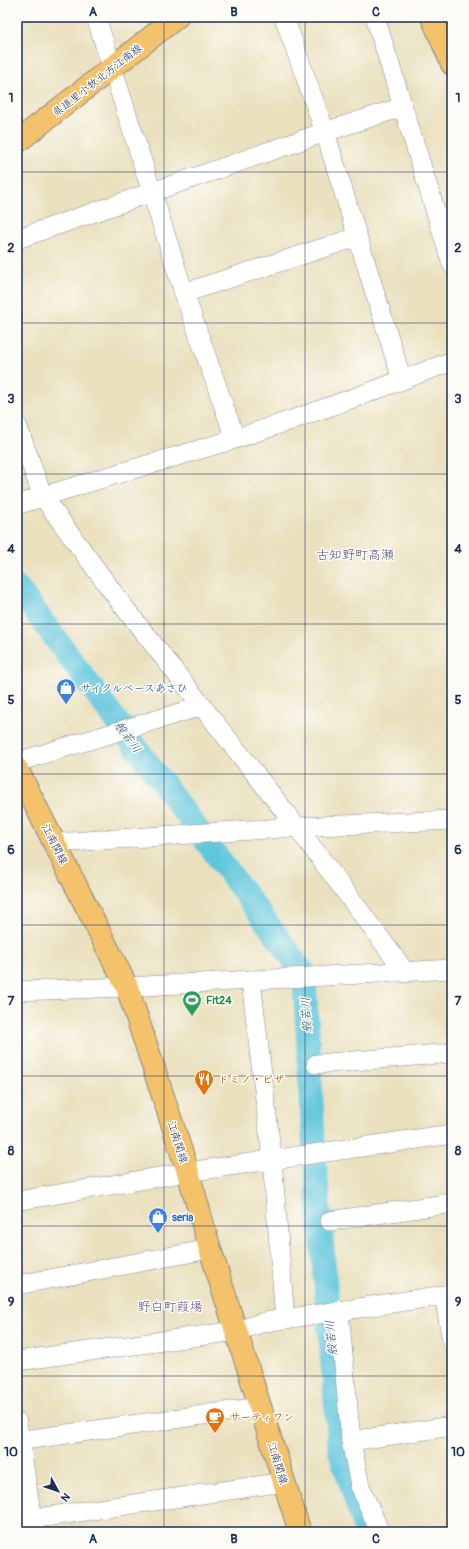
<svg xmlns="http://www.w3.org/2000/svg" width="469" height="1549" font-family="Pangolin,'Klee One',sans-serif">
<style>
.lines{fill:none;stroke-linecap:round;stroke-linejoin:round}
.river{stroke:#60c6dd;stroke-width:24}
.minor-casing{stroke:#82888e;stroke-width:20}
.major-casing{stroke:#82888e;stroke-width:24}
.minor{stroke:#fff;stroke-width:19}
.major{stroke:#f3c26a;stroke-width:22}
.grid{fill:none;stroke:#1b2f5e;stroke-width:1;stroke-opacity:0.55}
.labels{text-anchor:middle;stroke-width:3;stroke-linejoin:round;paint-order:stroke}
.street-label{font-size:11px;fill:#1b2f5e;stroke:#fdfcf7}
.shop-label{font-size:11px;font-weight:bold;fill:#366cbe;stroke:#fdfcf7;text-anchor:start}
.leisure-label{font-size:11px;font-weight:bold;fill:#27864d;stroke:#fdfcf7;text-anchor:start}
.food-label{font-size:11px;font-weight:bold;fill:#c56008;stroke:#fdfcf7;text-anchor:start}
.water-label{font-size:12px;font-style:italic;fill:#305c84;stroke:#fdfcf7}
.quarter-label{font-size:13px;fill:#5c5686;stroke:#fdfcf7}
.neatline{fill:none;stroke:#1b2f5e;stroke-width:1.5}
.grid-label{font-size:13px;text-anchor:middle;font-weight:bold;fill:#1b2f5e}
</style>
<rect width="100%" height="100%" fill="#fdfcf7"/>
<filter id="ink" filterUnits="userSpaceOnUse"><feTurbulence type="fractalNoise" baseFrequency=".025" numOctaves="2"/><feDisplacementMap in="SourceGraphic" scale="8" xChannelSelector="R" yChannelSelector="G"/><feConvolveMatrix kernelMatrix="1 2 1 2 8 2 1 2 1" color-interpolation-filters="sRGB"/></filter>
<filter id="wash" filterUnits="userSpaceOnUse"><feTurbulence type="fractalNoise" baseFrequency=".012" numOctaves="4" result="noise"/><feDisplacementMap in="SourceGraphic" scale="16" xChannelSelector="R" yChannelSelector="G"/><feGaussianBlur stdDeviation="0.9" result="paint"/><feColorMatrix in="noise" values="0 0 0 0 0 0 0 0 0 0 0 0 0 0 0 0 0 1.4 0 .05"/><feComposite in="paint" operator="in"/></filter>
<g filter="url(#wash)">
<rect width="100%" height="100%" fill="#eae0bd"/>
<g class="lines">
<path class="river" d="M17,587L304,973L315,1162L340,1451L366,1532"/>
</g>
</g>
<g filter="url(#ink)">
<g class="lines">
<g class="minor-casing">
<g id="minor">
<path d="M96,17L184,293L235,438"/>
<path d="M284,17L325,132L402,380"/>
<path d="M375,17L452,264"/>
<path d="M17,239L325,132L402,107"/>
<path d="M184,293L357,237"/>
<path d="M17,425L43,497L120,602L297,827L406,973"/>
<path d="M17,505C89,481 162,461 235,439C308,415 380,389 452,361"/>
<path d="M17,762L202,706"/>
<path d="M55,843L297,827L452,820"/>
<path d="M251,980L272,1159L285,1319"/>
<path d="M17,991L127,987L452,969"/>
<path d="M316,1064L452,1053"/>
<path d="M17,1201L188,1172L452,1134"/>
<path d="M330,1221L452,1203"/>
<path d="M17,1285L210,1249"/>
<path d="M444,1295L452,1342"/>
<path d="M339,1311L351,1441L360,1486L380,1532"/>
<path d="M17,1361L236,1331L265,1322L452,1294"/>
<path d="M17,1422L34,1532"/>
<path d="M17,1441L260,1407"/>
<path d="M351,1441L452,1426"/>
<path d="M17,1521L284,1482"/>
</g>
</g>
<g class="major-casing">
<g id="major">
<path d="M432,17L452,64"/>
<path d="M17,142L177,17"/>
<path d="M17,769L127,987L188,1172L210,1249L300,1532"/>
</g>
</g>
<use href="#minor" class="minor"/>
<use href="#major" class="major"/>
</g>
</g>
<path class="grid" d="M164,17V1532M305,17V1532M17,172H452M17,323H452M17,474H452M17,624H452M17,774H452M17,925H452M17,1076H452M17,1226H452M17,1376H452"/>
<defs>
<g id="shop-pin" transform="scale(1)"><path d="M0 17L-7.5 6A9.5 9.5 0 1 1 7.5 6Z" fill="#3f7fe0" stroke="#fdfcf7"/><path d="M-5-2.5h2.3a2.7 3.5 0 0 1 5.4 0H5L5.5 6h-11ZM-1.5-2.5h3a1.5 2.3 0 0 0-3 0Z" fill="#fff"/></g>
<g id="stadium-pin" transform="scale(1)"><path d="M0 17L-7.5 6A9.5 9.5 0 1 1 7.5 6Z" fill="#2e9e5b" stroke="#fdfcf7"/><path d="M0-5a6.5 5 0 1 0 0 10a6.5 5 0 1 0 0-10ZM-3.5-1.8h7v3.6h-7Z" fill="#fff"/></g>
<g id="restaurant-pin" transform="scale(1)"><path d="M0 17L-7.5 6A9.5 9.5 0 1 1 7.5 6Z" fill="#e8710a" stroke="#fdfcf7"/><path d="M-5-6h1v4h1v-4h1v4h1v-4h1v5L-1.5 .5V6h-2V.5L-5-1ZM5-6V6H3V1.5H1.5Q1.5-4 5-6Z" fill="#fff"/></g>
<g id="cafe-pin" transform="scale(1)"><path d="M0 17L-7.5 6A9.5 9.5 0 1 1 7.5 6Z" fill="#e8710a" stroke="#fdfcf7"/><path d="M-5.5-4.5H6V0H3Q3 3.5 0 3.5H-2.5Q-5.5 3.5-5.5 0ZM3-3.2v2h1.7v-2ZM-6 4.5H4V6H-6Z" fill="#fff"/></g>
</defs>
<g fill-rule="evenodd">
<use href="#shop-pin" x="66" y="688"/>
<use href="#stadium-pin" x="192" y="1000"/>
<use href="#restaurant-pin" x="204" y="1079"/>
<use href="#shop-pin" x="158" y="1217"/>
<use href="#cafe-pin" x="215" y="1417"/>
</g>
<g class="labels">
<g class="street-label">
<text transform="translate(97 80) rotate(-38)" y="4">県道里小牧北方江南線</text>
<text transform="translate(55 844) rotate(63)" y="4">江南関線</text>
<text transform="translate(178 1142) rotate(72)" y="4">江南関線</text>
<text transform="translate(278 1463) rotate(73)" y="4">江南関線</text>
</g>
<g class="shop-label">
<text x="80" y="692">サイクルベースあさひ</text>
<text x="172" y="1221">seria</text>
</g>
<g class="leisure-label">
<text x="206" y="1004">Fit24</text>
</g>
<g class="food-label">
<text x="218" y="1083">ドミノ・ピザ</text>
<text x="229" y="1421">サーティワン</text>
</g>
<g class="water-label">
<text transform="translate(128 737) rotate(53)" y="4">般若川</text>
<text transform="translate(306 1015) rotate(-93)" y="4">般若川</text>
<text transform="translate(331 1338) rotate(-95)" y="4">般若川</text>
</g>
<g class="quarter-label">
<text x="355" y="559">古知野町高瀬</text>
<text x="170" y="1311">野白町葭場</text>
</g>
</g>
<rect width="469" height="1549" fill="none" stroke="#fdfcf7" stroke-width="44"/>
<g transform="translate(58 1491) rotate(130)" stroke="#fdfcf7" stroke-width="3" paint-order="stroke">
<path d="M0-3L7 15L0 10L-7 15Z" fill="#1b2f5e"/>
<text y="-6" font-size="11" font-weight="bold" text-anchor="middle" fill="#1b2f5e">N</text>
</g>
<rect x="22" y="22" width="425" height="1505" class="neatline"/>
<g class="grid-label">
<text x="93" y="16">A</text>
<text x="234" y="16">B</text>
<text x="376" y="16">C</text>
<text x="11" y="102">1</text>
<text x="458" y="102">1</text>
<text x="11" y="252">2</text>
<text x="458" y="252">2</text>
<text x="11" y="403">3</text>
<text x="458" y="403">3</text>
<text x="11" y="553">4</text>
<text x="458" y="553">4</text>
<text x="11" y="704">5</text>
<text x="458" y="704">5</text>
<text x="11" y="854">6</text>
<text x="458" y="854">6</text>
<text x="11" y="1005">7</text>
<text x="458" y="1005">7</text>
<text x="11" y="1155">8</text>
<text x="458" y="1155">8</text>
<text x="11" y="1306">9</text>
<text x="458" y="1306">9</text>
<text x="11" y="1456">10</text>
<text x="458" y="1456">10</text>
<text x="93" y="1543">A</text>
<text x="234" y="1543">B</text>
<text x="376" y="1543">C</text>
</g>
</svg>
